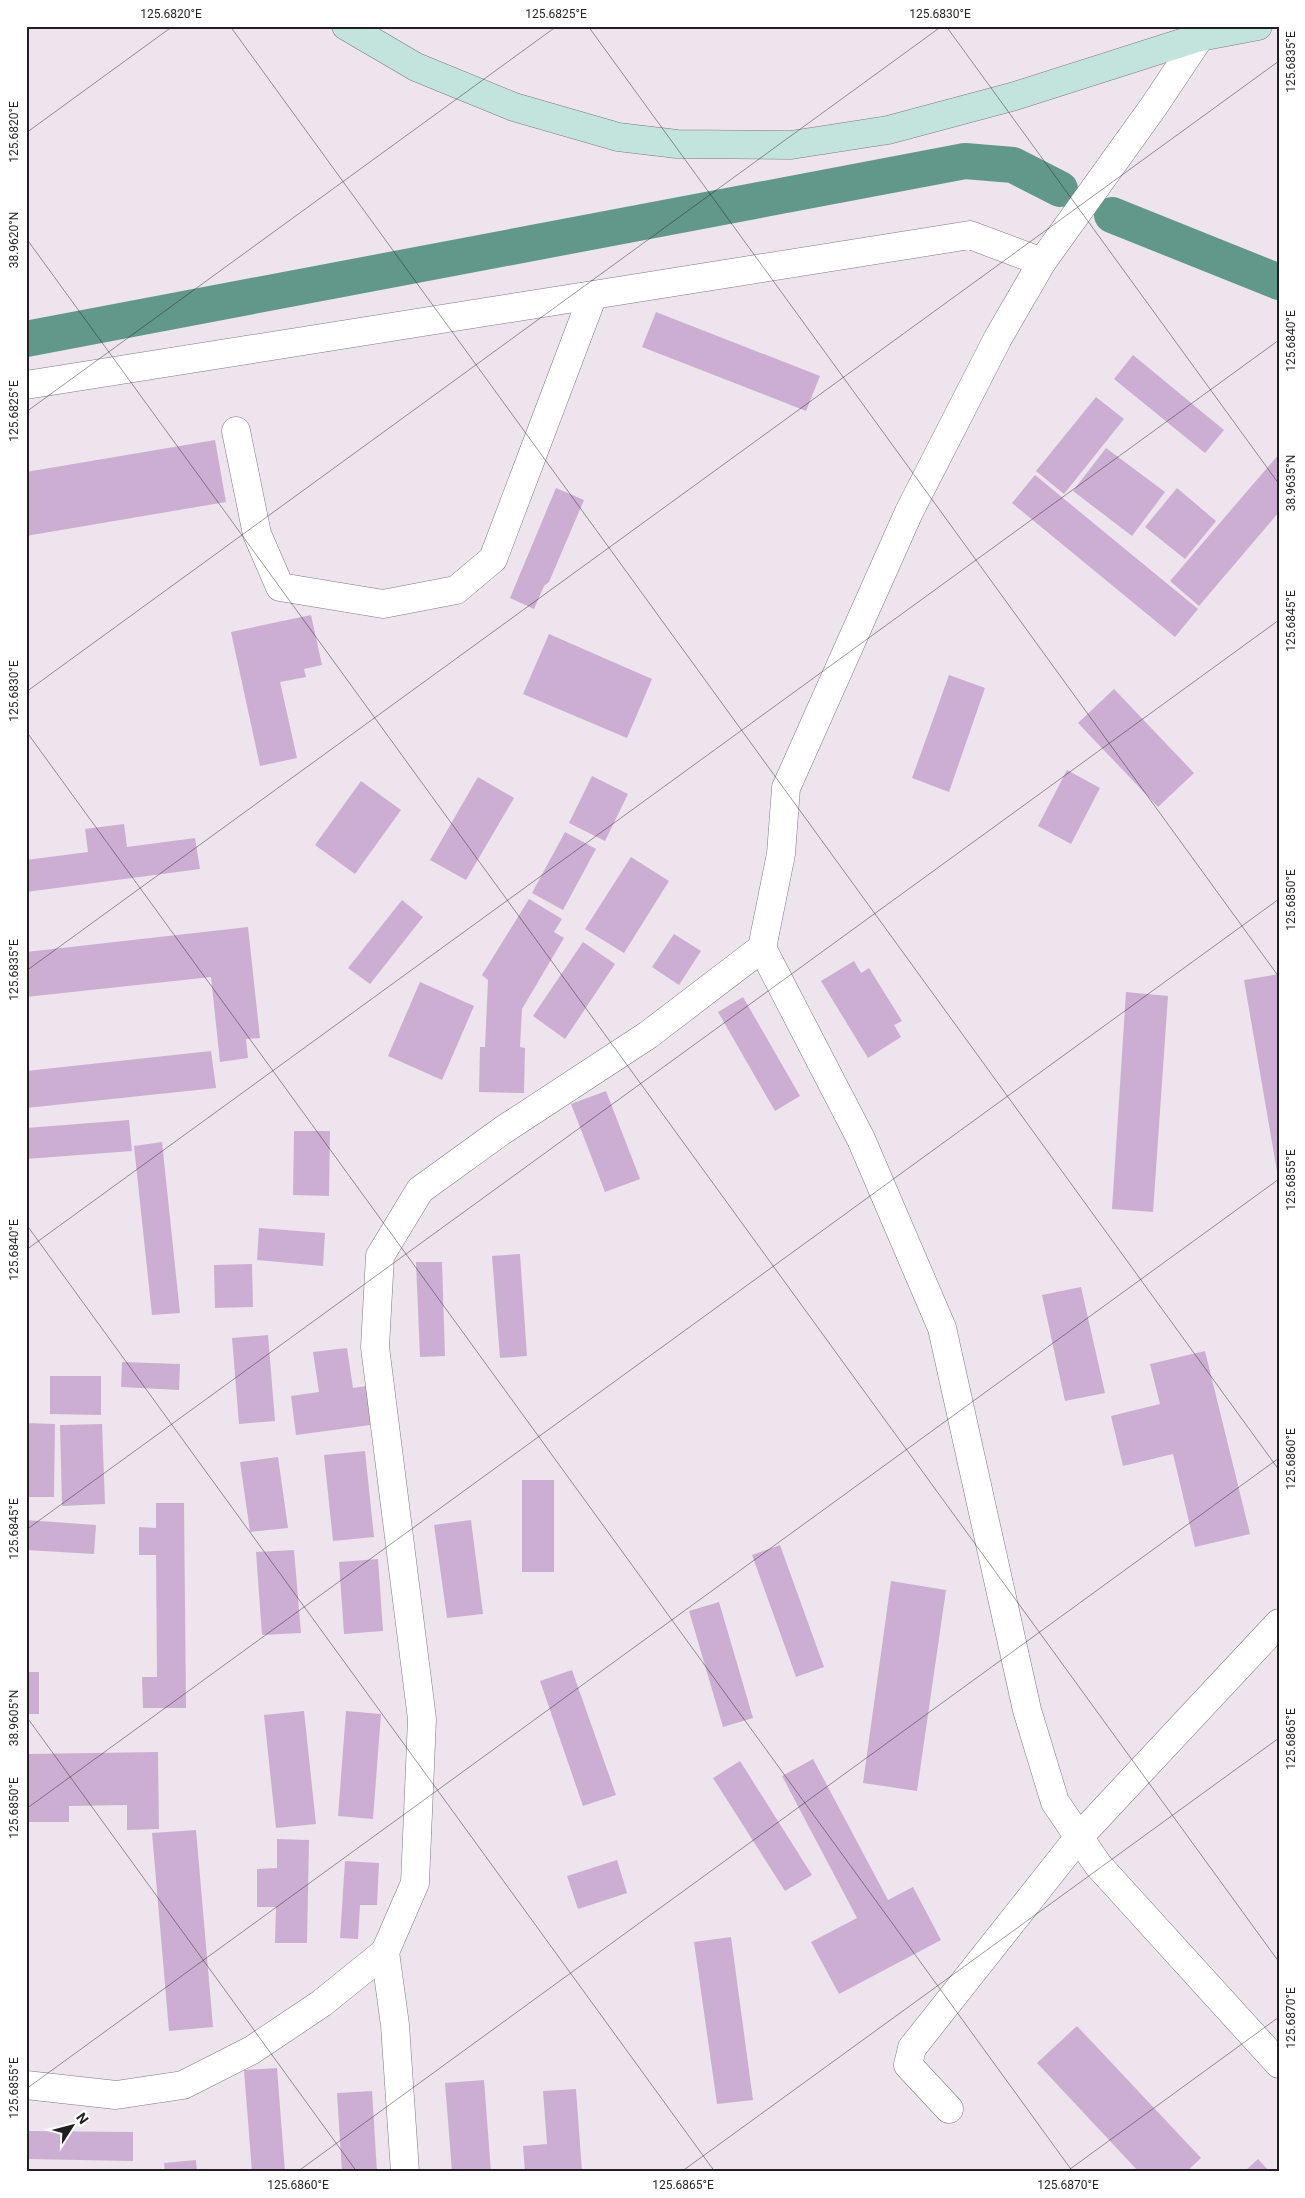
<svg xmlns="http://www.w3.org/2000/svg" width="1305" height="2198" font-family="Roboto,sans-serif">
<style>
.lines{fill:none;stroke-linecap:round;stroke-linejoin:round}
.canal{stroke:#61988a;stroke-width:36}
.building{fill:#cdaed3}
.minor-casing{stroke:#7f7781;stroke-width:29}
.secondary-casing{stroke:#7f7781;stroke-width:29}
.minor{stroke:#fff;stroke-width:28}
.secondary{stroke:#c3e4dd;stroke-width:28}
.ticks{fill:none;stroke:#221f22;stroke-width:1;stroke-opacity:0.45}
.neatline{fill:none;stroke:#221f22;stroke-width:2}
.ticks-label{font-size:12px;text-anchor:middle;fill:#221f22}
</style>
<rect width="100%" height="100%" fill="#ede4ee"/>
<g class="lines">
<g class="canal">
<path d="M1112,215L1279,282"/>
<path d="M26,339L965,161L1013,165L1060,189"/>
</g>
</g>
<g class="building">
<path d="M656,312L820,376L806,411L642,347Z"/>
<path d="M1133,355L1224,430L1205,453L1114,379Z"/>
<path d="M1096,397L1124,419L1064,494L1036,471Z"/>
<path d="M215,440L226,502L26,536V472Z"/>
<path d="M1106,448L1165,492L1132,536L1073,491Z"/>
<path d="M1279,454V512L1199,606L1170,581Z"/>
<path d="M1035,475L1198,609L1175,637L1012,503Z"/>
<path d="M556,488L584,500L549,582L544,586L534,609L510,598Z"/>
<path d="M1177,488L1216,521L1185,559L1145,527Z"/>
<path d="M311,615L322,665L304,669L306,677L280,682L297,758L260,766L231,632Z"/>
<path d="M549,634L652,679L627,738L523,694Z"/>
<path d="M949,675L985,688L949,792L912,778Z"/>
<path d="M1114,689L1194,773L1158,807L1078,723Z"/>
<path d="M1067,770L1100,788L1071,844L1038,826Z"/>
<path d="M592,776L628,794L605,841L569,823Z"/>
<path d="M478,777L514,798L466,880L430,860Z"/>
<path d="M361,781L401,810L355,874L315,845Z"/>
<path d="M124,824L127,847L195,838L200,869L26,892V860L88,852L85,829Z"/>
<path d="M565,832L596,849L563,910L532,893Z"/>
<path d="M631,857L669,881L624,953L585,929Z"/>
<path d="M529,899L562,919L554,932L564,938L522,1009L520,1047L525,1048L524,1093L479,1092L480,1047H485L488,980L482,975Z"/>
<path d="M402,900L423,917L370,984L348,968Z"/>
<path d="M248,927L260,1038L246,1039L248,1058L220,1062L211,977L26,997V952Z"/>
<path d="M674,934L701,951L679,985L652,967Z"/>
<path d="M583,942L615,964L565,1039L533,1016Z"/>
<path d="M854,961L861,973L869,968L902,1021L894,1025L901,1037L868,1058L821,981Z"/>
<path d="M1279,974V1177H1278L1244,980Z"/>
<path d="M420,982L474,1006L442,1080L388,1056Z"/>
<path d="M1126,992L1168,996L1153,1212L1112,1209Z"/>
<path d="M743,997L800,1096L775,1111L718,1012Z"/>
<path d="M211,1051L216,1088L26,1108V1071Z"/>
<path d="M606,1091L640,1179L605,1192L571,1104Z"/>
<path d="M129,1120L132,1151L26,1159V1128Z"/>
<path d="M294,1131H330L329,1196L293,1195Z"/>
<path d="M162,1142L180,1313L152,1315L134,1146Z"/>
<path d="M259,1228L325,1233L323,1266L257,1260Z"/>
<path d="M520,1254L527,1356L500,1358L492,1256Z"/>
<path d="M416,1262H442L445,1356L420,1357Z"/>
<path d="M252,1264L253,1307L215,1308L214,1265Z"/>
<path d="M1081,1287L1105,1393L1065,1401L1042,1295Z"/>
<path d="M268,1335L275,1421L239,1424L232,1338Z"/>
<path d="M347,1348L353,1388L373,1385L378,1424L296,1435L291,1396L319,1392L313,1352Z"/>
<path d="M1205,1351L1250,1534L1195,1547L1173,1454L1123,1466L1111,1416L1160,1404L1150,1364Z"/>
<path d="M122,1362L180,1364L179,1390L121,1387Z"/>
<path d="M50,1376H101V1415L50,1414Z"/>
<path d="M26,1423L55,1424L54,1497H26Z"/>
<path d="M102,1424L105,1504L62,1506L60,1425Z"/>
<path d="M365,1451L374,1537L333,1541L324,1455Z"/>
<path d="M278,1457L288,1528L250,1532L240,1462Z"/>
<rect x="522" y="1480" width="32" height="92"/>
<path d="M156,1503H184L186,1708H143L142,1677H157L156,1555H139V1527L156,1528Z"/>
<path d="M26,1520L96,1525L94,1554L26,1550Z"/>
<path d="M471,1520L483,1614L447,1618L434,1525Z"/>
<path d="M780,1545L824,1667L796,1677L752,1555Z"/>
<path d="M294,1550L301,1633L262,1635L256,1552Z"/>
<path d="M378,1559L383,1631L344,1634L339,1562Z"/>
<path d="M891,1581L946,1590L917,1791L863,1783Z"/>
<path d="M719,1602L753,1718L723,1727L689,1611Z"/>
<path d="M572,1670L616,1795L583,1806L540,1681Z"/>
<rect x="26" y="1672" width="13" height="42"/>
<path d="M304,1711L316,1824L276,1828L264,1715Z"/>
<path d="M346,1711L381,1714L373,1819L338,1816Z"/>
<path d="M158,1752L159,1829L127,1830V1805L69,1806V1822H29L28,1807H26V1754Z"/>
<path d="M813,1759L888,1900L913,1887L941,1940L839,1994L811,1942L857,1918L782,1776Z"/>
<path d="M740,1761L812,1875L785,1891L713,1778Z"/>
<path d="M196,1830L213,2027L169,2031L152,1833Z"/>
<path d="M277,1839L309,1840L307,1943H275L276,1907H257V1869L277,1868Z"/>
<path d="M617,1860L627,1893L578,1909L567,1876Z"/>
<path d="M345,1861L379,1863L377,1905H360L358,1939L340,1938Z"/>
<path d="M731,1937L753,2100L717,2104L694,1942Z"/>
<path d="M1077,2026L1201,2158L1186,2172H1139L1037,2063Z"/>
<path d="M277,2068L285,2172H252L244,2070Z"/>
<path d="M484,2080L491,2172H452L445,2083Z"/>
<path d="M576,2089L582,2172H525L523,2146L547,2144L543,2091Z"/>
<path d="M372,2091L377,2172H342L337,2093Z"/>
<path d="M26,2131L133,2132V2161L26,2159Z"/>
<path d="M1258,2159L1270,2172H1244Z"/>
<path d="M196,2160L197,2172H165L164,2163Z"/>
</g>
<g class="lines">
<g class="minor-casing">
<g id="minor">
<path d="M1042,262L1154,106L1200,37"/>
<path d="M26,385L593,295"/>
<path d="M236,431L257,534L280,587L383,604L456,590L493,559L593,295L970,235L1042,262L998,338L909,512L786,788L781,854L762,948L648,1035L503,1130L420,1190L380,1256L375,1347L422,1719L415,1883L385,1952"/>
<path d="M762,948L861,1139L942,1328L1027,1710L1055,1802L1098,1865L1279,2064"/>
<path d="M26,2085L116,2095L183,2085L252,2050L322,2003L385,1952L395,2025L405,2172"/>
<path d="M949,2109L908,2065L912,2048L1079,1837L1279,1623"/>
</g>
</g>
<g class="secondary-casing">
<path id="secondary" d="M346,26L416,67L514,107L618,137L677,144L791,145L888,130L1015,96L1200,37L1258,26"/>
</g>
<use href="#minor" class="minor"/>
<use href="#secondary" class="secondary"/>
</g>
<path class="ticks" d="M230,26L1279,1470M588,26L1279,977M946,26L1279,484M26,133L173,26M26,238L1279,1962M26,412L557,26M26,692L942,26M26,731L1073,2172M26,971L1279,61M26,1224L715,2172M26,1250L1279,340M26,1530L1279,620M26,1716L357,2172M26,1809L1279,899M26,2089L1279,1179M297,2172L1279,1458M681,2172L1279,1738M1066,2172L1279,2017"/>
<rect width="1305" height="2198" fill="none" stroke="#ffffff" stroke-width="55"/>
<g transform="translate(72 2126) rotate(54)" stroke="#ffffff" stroke-width="4" paint-order="stroke">
<path d="M0-4L9 19L0 12L-9 19Z" fill="#221f22"/>
<text y="-8" font-size="14" font-weight="bold" text-anchor="middle" fill="#221f22">N</text>
</g>
<rect x="28" y="28" width="1250" height="2142" class="neatline"/>
<g class="ticks-label">
<text x="171" y="18">125.6820°E</text>
<text x="556" y="18">125.6825°E</text>
<text x="940" y="18">125.6830°E</text>
<text transform="translate(1291 62) rotate(-90)" y="4">125.6835°E</text>
<text transform="translate(14 132) rotate(-90)" y="4">125.6820°E</text>
<text transform="translate(14 240) rotate(-90)" y="4">38.9620°N</text>
<text transform="translate(1291 341) rotate(-90)" y="4">125.6840°E</text>
<text transform="translate(14 411) rotate(-90)" y="4">125.6825°E</text>
<text transform="translate(1291 483) rotate(-90)" y="4">38.9635°N</text>
<text transform="translate(1291 621) rotate(-90)" y="4">125.6845°E</text>
<text transform="translate(14 691) rotate(-90)" y="4">125.6830°E</text>
<text transform="translate(1291 900) rotate(-90)" y="4">125.6850°E</text>
<text transform="translate(14 970) rotate(-90)" y="4">125.6835°E</text>
<text transform="translate(1291 1180) rotate(-90)" y="4">125.6855°E</text>
<text transform="translate(14 1250) rotate(-90)" y="4">125.6840°E</text>
<text transform="translate(1291 1459) rotate(-90)" y="4">125.6860°E</text>
<text transform="translate(14 1529) rotate(-90)" y="4">125.6845°E</text>
<text transform="translate(14 1718) rotate(-90)" y="4">38.9605°N</text>
<text transform="translate(1291 1739) rotate(-90)" y="4">125.6865°E</text>
<text transform="translate(14 1808) rotate(-90)" y="4">125.6850°E</text>
<text transform="translate(1291 2018) rotate(-90)" y="4">125.6870°E</text>
<text transform="translate(14 2088) rotate(-90)" y="4">125.6855°E</text>
<text x="298" y="2189">125.6860°E</text>
<text x="683" y="2189">125.6865°E</text>
<text x="1068" y="2189">125.6870°E</text>
</g>
</svg>
